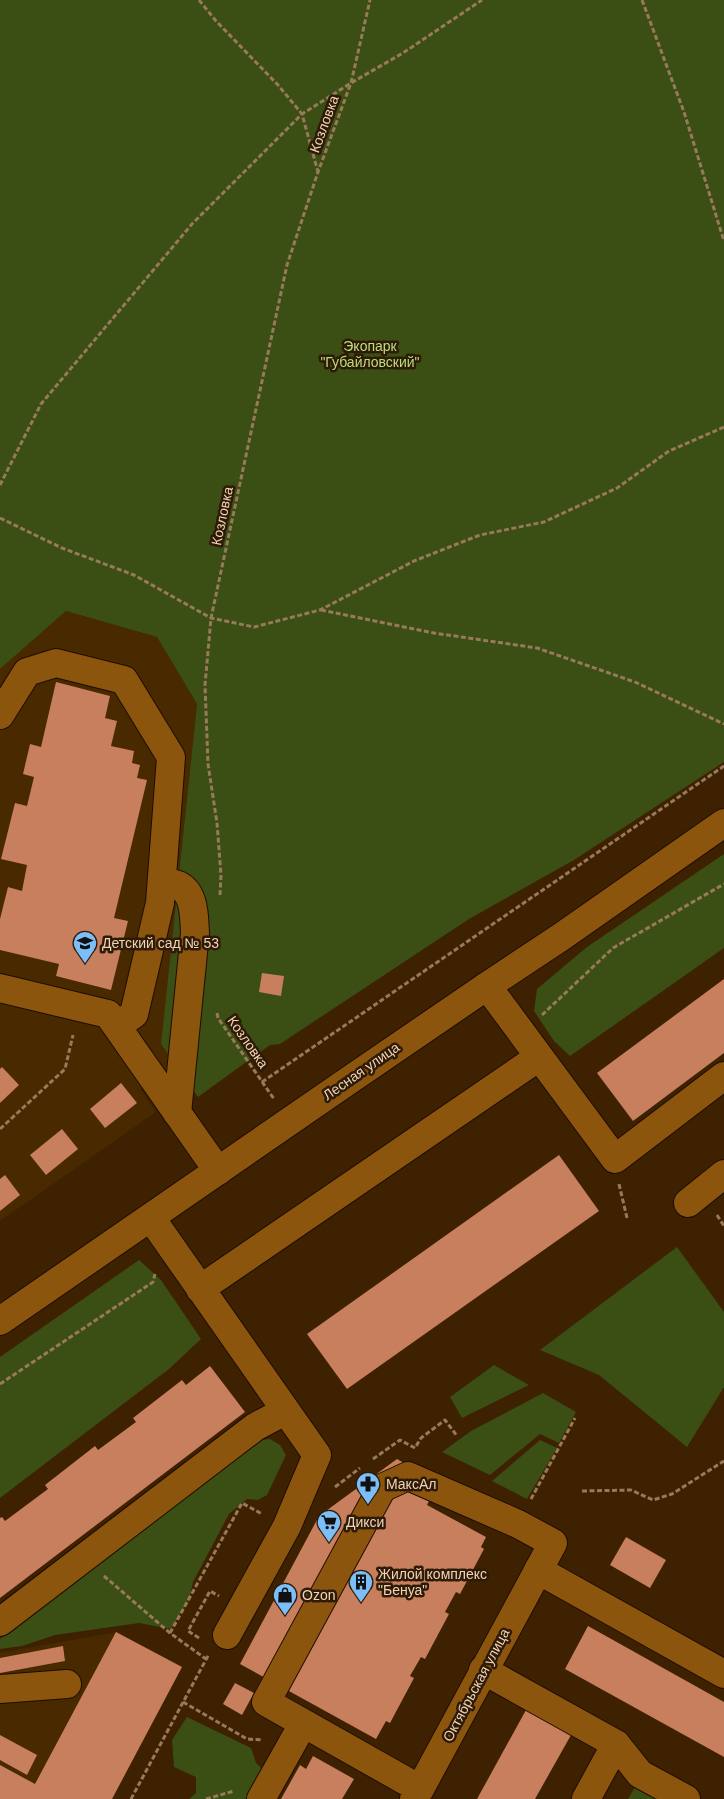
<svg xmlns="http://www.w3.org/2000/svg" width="724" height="1799" font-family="Helvetica,sans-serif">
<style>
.built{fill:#492900}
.green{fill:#3b4e14}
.building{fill:#c77f5d}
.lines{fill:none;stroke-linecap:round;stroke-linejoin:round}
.minor-casing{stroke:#1e0d00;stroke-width:30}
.path{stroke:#987a5a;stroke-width:3;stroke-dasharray:5 2.5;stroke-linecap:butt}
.minor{stroke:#8c550e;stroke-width:28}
.labels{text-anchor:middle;stroke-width:5;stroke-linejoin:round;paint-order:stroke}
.street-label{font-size:14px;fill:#f3d3b5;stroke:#2d1b07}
.park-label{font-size:14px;fill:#bade7c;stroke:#2d1b07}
.poi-label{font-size:14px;fill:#f3d3b5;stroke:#2d1b07;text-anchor:start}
</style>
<rect width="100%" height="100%" fill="#3e2100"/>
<g class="built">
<path d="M66,611L157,637L197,704L161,1044L174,1063L140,1089L156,1112L0,1221V669Z"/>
<path d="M116,1632L182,1667L112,1799H0V1653Z"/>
</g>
<g class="green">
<path d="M0,0H724V762L574,860L469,919L280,1044L270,1045L198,1097L161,1044L197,704L157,637L66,611L0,669Z"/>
<path d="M724,854V948L570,1056L554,1041L534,1011L537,989L587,947Z"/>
<path d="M677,1247L724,1312V1387L687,1447L599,1375L540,1350Z"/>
<path d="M139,1260L161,1280L201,1339L169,1369L0,1498V1357Z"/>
<path d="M494,1365L529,1385L462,1418L450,1397Z"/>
<path d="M543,1393L576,1412L559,1443L540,1434L490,1475L442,1452L471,1431Z"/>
<path d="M270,1439L280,1445L286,1455L267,1495L258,1500L247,1499L229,1514L193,1582L189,1600L171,1629L139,1623L55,1635L22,1646L0,1649V1639L262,1440Z"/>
<path d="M540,1440L557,1448L527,1499L492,1481Z"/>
<path d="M187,1717L251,1748L256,1763L268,1774L256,1799H189L196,1793V1777L174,1767L172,1740Z"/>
<path d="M635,1787L657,1799H628Z"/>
</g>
<g class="building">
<path d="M56,682L110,696L105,718L117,721L111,746L134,751L132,763L140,765L137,778L147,780L114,918L128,921L111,990L56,976L59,964L0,950V919L8,887L22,891L27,865L1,859L15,803L27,806L34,777L23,774L30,744L41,747Z"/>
<path d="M262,973L284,976L281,996L259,992Z"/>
<path d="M724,979V1053L633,1121L597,1073Z"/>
<path d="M2,1067L19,1085L0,1103V1069Z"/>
<path d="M121,1083L137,1103L105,1128L90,1109Z"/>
<path d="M62,1129L78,1149L46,1175L30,1155Z"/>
<path d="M559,1155L599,1211L347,1389L307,1334Z"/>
<path d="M5,1175L20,1195L0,1211V1179Z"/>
<path d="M210,1366L245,1412L0,1598V1518L2,1517L5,1521L48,1489L45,1485L95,1446L98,1450L136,1422L133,1418L182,1380L186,1385Z"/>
<path d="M397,1459L438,1483L427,1505L486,1537L481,1547L484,1549L460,1594L456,1592L445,1612L449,1614L425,1659L421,1657L410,1676L414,1678L390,1723L386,1721L376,1739L240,1664L319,1516Z"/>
<path d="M626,1537L666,1560L650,1588L610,1565Z"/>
<path d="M588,1626L724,1702V1757L565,1669Z"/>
<path d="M116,1632L182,1667L112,1799H0V1765L35,1784Z"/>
<path d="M63,1646L65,1661L0,1673V1658Z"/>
<path d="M235,1683L254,1693L242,1715L223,1704Z"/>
<path d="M526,1710L571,1735L535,1799H477Z"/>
<path d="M0,1735L37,1755L27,1775L0,1760Z"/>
<path d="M313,1756L354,1779L342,1799H281L300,1765L306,1769Z"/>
</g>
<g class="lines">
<g class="minor-casing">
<g id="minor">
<path d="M0,715L27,672L56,663L124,680L171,757L160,903L134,1014L117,1026"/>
<path d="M162,883C166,883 174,883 178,885C195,893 194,917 195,933L177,1113"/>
<path d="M487,986L615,1159L724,1076"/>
<path d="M0,988L108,1014L218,1171"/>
<path d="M688,1203L724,1174"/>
<path d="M151,1218L317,1455L287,1526L227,1635"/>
<path d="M200,1289L539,1057"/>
<path d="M0,1321L348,1081L487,986L561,937L724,823"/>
<path d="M538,1570L724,1674"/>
<path d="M0,1622L255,1427L285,1411"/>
<path d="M483,1670L616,1744L640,1774L686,1799"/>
<path d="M0,1689L67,1684"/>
<path d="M261,1799L303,1724"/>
<path d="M414,1799L420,1789L553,1543L518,1524L408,1476L382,1488L266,1702L420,1789"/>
<path d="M586,1799L616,1744"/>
</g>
</g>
<g class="path">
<path d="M199,0L216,21L278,85L302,114L318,172"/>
<path d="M642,0L684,112L724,241"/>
<path d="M0,485L41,404L192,224L302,114L351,83L403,53L482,0"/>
<path d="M0,518L62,548L134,575L211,618L254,627L320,610L414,561L480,535L544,522L617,488L669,451L724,427"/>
<path d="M321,610L434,633L537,648L635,682L724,724"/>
<path d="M220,895L221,875L217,823L208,764L205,685L211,618L287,265L318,172L351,83L370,0"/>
<path d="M217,1013L218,1018L274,1099"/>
<path d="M542,1015L613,948L724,884"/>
<path d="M262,1082L724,766"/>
<path d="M0,1129L65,1069L73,1035"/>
<path d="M619,1184L627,1218"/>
<path d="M717,1215L724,1226"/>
<path d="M0,1384L153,1282L155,1274"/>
<path d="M373,1459L400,1440L415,1448L421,1438L445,1420L457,1436"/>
<path d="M335,1487L360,1468"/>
<path d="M582,1491L631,1490L653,1500L672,1494L724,1461"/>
<path d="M531,1499L575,1418"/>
<path d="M104,1576L170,1633L206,1659"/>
<path d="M170,1633L242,1503L262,1514"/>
<path d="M199,1638L188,1631L210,1591L219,1596"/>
<path d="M183,1702L247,1739L263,1740"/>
<path d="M131,1799L209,1654"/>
<path d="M206,1799L234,1791"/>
</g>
<use href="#minor" class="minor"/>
</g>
<defs>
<g id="school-pin" transform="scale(1.25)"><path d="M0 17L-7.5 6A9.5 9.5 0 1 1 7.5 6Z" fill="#7bbef8" stroke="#2d1b07"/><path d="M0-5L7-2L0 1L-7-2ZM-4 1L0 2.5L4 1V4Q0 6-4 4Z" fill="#111"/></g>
<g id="pharmacy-pin" transform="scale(1.25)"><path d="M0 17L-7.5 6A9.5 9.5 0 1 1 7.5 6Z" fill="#7bbef8" stroke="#2d1b07"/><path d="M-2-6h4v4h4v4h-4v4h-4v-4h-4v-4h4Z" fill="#111"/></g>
<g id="supermarket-pin" transform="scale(1.25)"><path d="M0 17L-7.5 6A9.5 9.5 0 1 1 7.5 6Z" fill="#7bbef8" stroke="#2d1b07"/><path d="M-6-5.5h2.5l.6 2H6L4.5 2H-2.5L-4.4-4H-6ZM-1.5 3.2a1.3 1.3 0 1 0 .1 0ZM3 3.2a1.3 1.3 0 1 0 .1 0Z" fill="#111"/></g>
<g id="building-pin" transform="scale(1.25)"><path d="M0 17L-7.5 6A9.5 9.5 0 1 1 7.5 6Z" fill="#7bbef8" stroke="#2d1b07"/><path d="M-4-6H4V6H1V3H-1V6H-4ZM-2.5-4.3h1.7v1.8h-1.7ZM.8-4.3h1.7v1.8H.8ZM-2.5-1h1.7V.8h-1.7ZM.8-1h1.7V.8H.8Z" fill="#111"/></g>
<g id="shop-pin" transform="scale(1.25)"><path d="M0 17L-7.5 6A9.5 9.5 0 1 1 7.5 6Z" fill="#7bbef8" stroke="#2d1b07"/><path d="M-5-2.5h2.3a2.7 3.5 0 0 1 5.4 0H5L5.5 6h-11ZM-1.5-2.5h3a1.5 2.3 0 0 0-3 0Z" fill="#111"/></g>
</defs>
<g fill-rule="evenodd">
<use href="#school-pin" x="85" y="943"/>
<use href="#pharmacy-pin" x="368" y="1484"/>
<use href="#supermarket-pin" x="329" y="1522"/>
<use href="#building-pin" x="361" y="1582"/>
<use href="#shop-pin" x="285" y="1595"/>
</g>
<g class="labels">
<g class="street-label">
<text transform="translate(324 124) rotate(-70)" y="5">Козловка</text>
<text transform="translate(222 516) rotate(-78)" y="5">Козловка</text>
<text transform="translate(248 1042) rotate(55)" y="5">Козловка</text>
<text transform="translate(361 1071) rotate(-35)" y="5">Лесная улица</text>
<text transform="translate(476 1685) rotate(-62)" y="5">Октябрьская улица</text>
</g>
<g class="park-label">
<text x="370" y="351">Экопарк<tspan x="370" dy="16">"Губайловский"</tspan></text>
</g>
<g class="poi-label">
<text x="102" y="948">Детский сад № 53</text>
<text x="386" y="1489">МаксАл</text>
<text x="346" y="1527">Дикси</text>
<text x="378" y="1579">Жилой комплекс<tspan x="378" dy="16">"Бенуа"</tspan></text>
<text x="302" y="1600">Ozon</text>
</g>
</g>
</svg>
